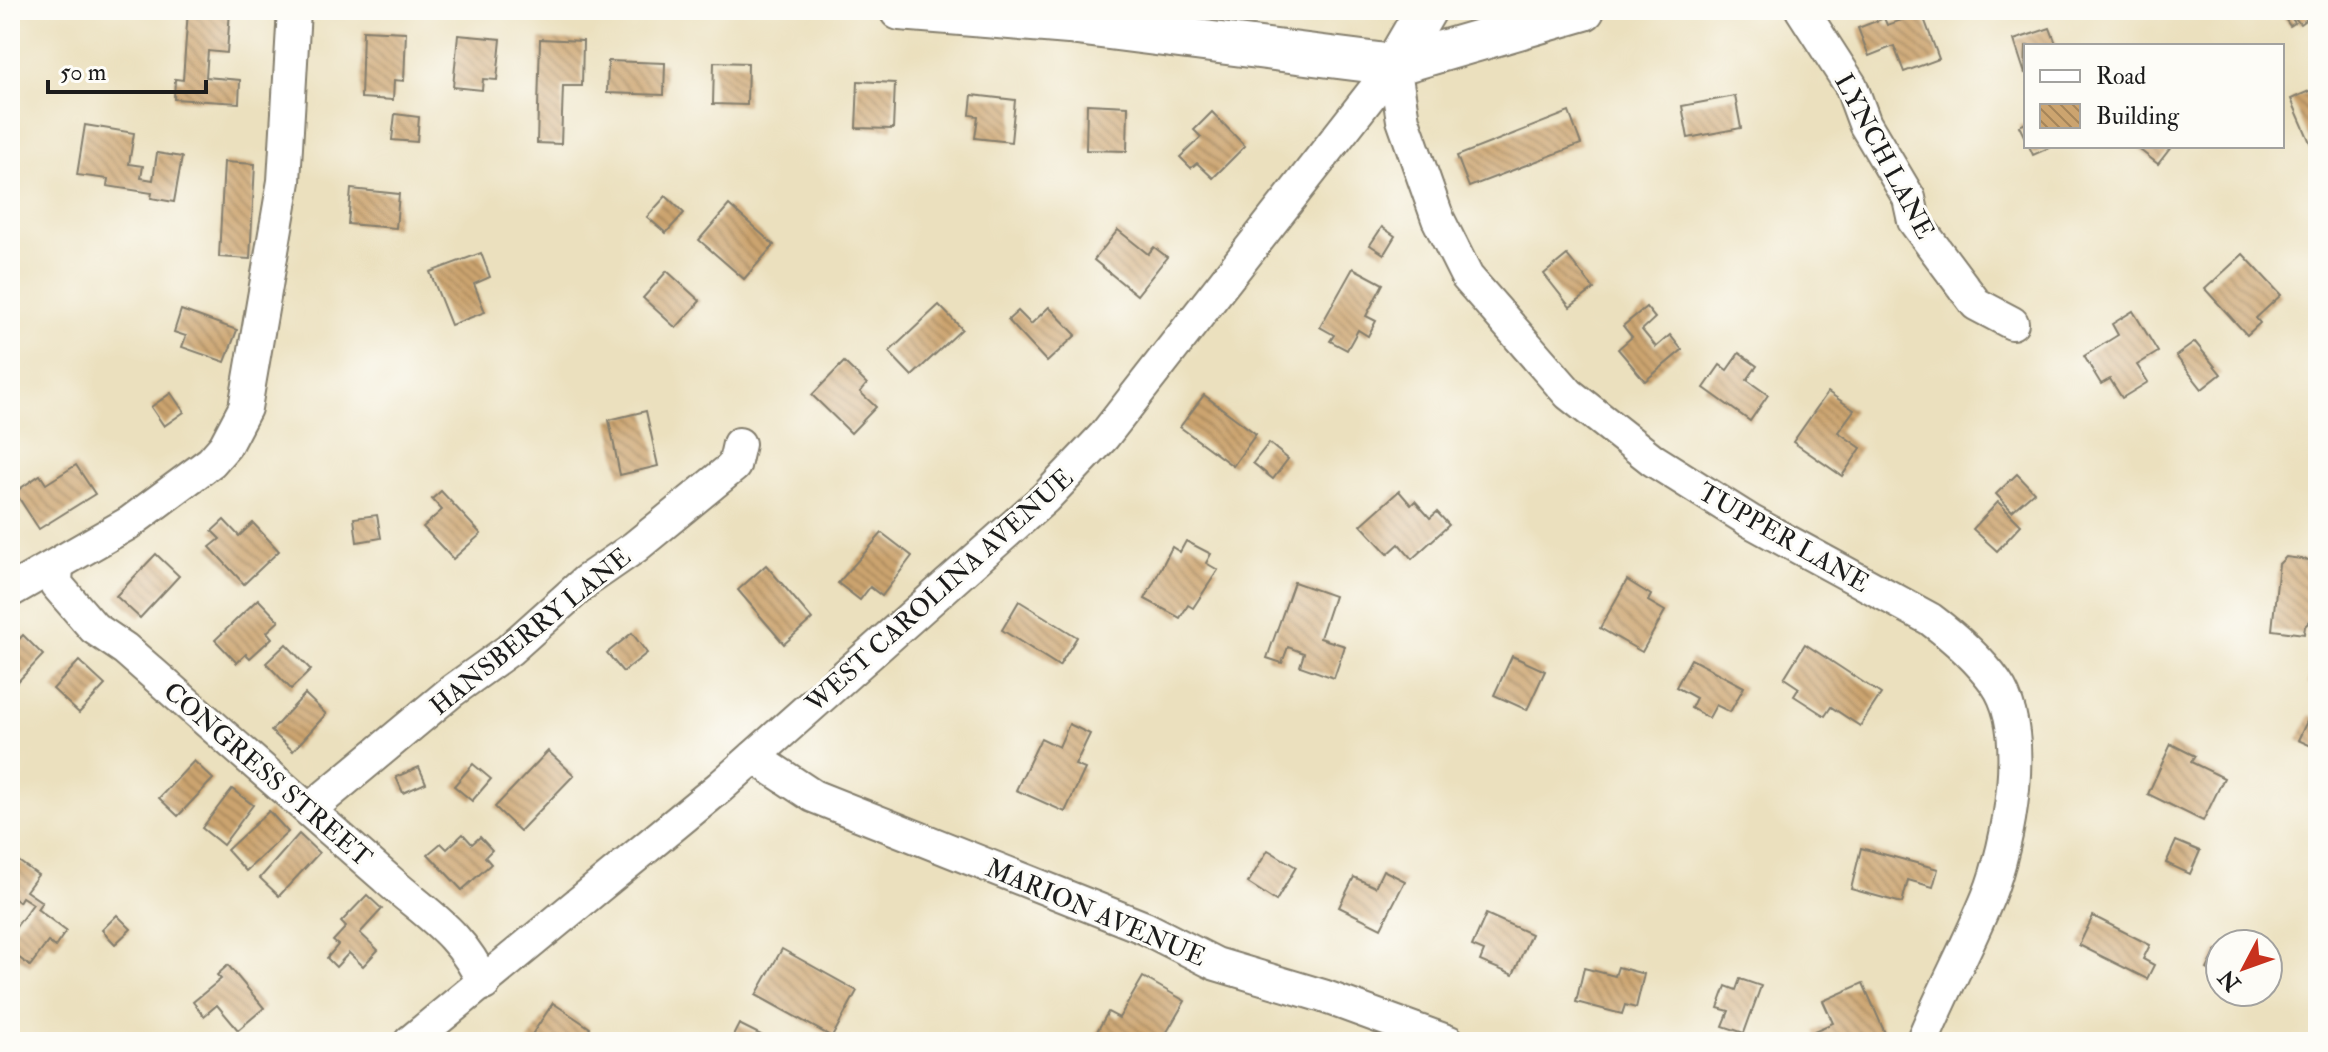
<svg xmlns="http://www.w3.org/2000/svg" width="2328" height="1052" font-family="'IM FELL Double Pica',serif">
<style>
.building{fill:url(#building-back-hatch)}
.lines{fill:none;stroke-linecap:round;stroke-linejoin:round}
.minor-casing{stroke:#847e6d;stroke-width:36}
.major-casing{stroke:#847e6d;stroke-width:44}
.minor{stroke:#fff;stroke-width:32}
.major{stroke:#fff;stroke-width:40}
.labels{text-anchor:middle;stroke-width:6;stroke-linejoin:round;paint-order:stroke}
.street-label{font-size:26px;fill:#1c1c1c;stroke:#fdfcf7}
</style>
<defs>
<pattern id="building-back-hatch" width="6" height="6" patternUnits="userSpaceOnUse" patternTransform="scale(2)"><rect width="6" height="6" fill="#cca46f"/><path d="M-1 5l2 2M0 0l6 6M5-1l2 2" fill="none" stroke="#a5855a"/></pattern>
</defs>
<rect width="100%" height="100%" fill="#fdfcf7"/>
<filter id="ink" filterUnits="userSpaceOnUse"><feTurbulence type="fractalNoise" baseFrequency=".0125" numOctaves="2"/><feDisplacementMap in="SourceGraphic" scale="16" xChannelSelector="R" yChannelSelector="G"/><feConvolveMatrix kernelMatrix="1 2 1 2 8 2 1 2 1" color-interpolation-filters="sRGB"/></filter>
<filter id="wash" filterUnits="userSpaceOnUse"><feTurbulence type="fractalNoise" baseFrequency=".006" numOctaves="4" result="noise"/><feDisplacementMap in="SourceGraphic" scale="32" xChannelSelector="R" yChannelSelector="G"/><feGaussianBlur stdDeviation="1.8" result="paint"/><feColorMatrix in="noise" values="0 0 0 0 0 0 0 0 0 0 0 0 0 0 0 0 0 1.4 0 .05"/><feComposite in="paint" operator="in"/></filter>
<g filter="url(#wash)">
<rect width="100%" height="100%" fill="#ebe0be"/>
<g id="blocks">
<g class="building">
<path d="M188,10H230L227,53L208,51L206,77L240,80L239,103L174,99L175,79L183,80Z"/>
<path d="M2279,10H2286L2295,23L2290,26Z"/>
<path d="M2289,10H2318V11L2300,24Z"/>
<path d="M1922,13L1939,59L1904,72L1894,46L1869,56L1858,28L1884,18L1887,25Z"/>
<path d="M2050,28L2057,46H2026L2025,74L2014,40Z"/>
<path d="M363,30L406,32L404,81L394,80L393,100L361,98Z"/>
<path d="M458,35L501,39L497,80L483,79L482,90L453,87Z"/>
<path d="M540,39L583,41L582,86H563L561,144L537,143Z"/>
<path d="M608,61L665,63L664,95L607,93Z"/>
<path d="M714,62L748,63L747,105L713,104Z"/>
<path d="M10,63H15L18,87L10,88Z"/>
<path d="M858,81L895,83L893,129L856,128Z"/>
<path d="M2318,87V144L2312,147L2291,99Z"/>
<path d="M972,95L1015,100L1011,142L975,138L978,116L970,115Z"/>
<path d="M1735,96L1741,128L1688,138L1682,106Z"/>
<path d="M1087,104L1128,106L1127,151L1086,150Z"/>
<path d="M1212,112L1245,146L1213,178L1197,163L1191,168L1180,157L1201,137L1194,130Z"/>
<path d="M1569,112L1581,144L1469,187L1457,156Z"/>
<path d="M395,114L419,117L417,142L392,140Z"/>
<path d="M2026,123V140L2019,126Z"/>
<path d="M85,125L134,133L129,164L143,166L141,178L153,180L157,153L182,157L174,202L151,198L152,193L107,186L108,179L77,175Z"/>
<path d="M2029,146H2053L2033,155Z"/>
<path d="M2135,146H2172L2158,164Z"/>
<path d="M224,162L255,164L250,259L219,257Z"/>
<path d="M351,189L399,194L396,228L348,224Z"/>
<path d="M666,196L684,213L666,233L647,217Z"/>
<path d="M729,205L774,245L744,279L699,240Z"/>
<path d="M1382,227L1395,236L1384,254L1370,245Z"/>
<path d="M1118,230L1148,254L1154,247L1167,257L1137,295L1094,260Z"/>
<path d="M481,253L490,277L474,284L485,312L451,325L430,272Z"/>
<path d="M2243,254L2281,295L2256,318L2260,323L2247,335L2205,289Z"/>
<path d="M1567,255L1594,289L1570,307L1544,274Z"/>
<path d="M1353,268L1383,284L1366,316L1376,321L1368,336L1358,330L1347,350L1330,341L1334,335L1320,327Z"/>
<path d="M667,271L700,301L676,328L643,298Z"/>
<path d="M939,305L962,329L912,376L889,352Z"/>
<path d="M1049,307L1076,335L1047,362L1008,320L1018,311L1031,324Z"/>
<path d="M1646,307L1655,318L1642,330L1656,347L1670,335L1682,350L1645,381L1618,349L1632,337L1623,326Z"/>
<path d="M181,310L237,330L225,362L182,347L186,336L174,332Z"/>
<path d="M2133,311L2158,352L2137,365L2148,382L2122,398L2110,379L2101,384L2084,356L2118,335L2112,324Z"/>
<path d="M2195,342L2221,374L2202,389L2176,356Z"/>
<path d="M1739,353L1757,366L1747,380L1768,395L1750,421L1704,388L1720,365L1727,370Z"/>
<path d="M844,362L867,384L860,392L876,407L851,433L812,395Z"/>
<path d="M1828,392L1854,410L1838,432L1861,448L1842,476L1793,442Z"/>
<path d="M171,393L184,412L164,426L151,407Z"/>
<path d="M1204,395L1256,434L1233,466L1180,427Z"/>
<path d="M646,411L658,466L620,475L609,420Z"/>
<path d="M1269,443L1288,459L1273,479L1253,463Z"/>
<path d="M76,465L95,494L39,529L15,492L40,475L46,484Z"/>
<path d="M2017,474L2034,492L2012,511L1996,494Z"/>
<path d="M441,491L481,534L453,559L423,527L442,510L432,499Z"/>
<path d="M1399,491L1411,505L1415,501L1430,518L1437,512L1449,525L1412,559L1399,544L1388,554L1361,525Z"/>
<path d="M1998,502L2021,525L1997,551L1973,529Z"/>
<path d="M377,515L381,538L357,542L354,518Z"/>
<path d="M224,520L239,536L253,523L279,551L244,584L210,547L220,539L212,531Z"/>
<path d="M882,533L912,556L882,596L870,587L860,600L838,583Z"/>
<path d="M1186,541L1211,554L1206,563L1218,570L1193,608L1188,605L1180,618L1145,599L1172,547L1180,552Z"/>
<path d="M2318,551V613L2305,626L2304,634L2272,630L2279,564L2286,557L2309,560Z"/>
<path d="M156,554L179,576L140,618L116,596Z"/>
<path d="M766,565L812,619L784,644L738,590Z"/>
<path d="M1627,580L1651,595L1648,601L1665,611L1642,652L1600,628Z"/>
<path d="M1294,582L1334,596L1320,638L1345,646L1334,678L1300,666L1304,653L1288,647L1282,663L1267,658Z"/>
<path d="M258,599L279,621L267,632L272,638L250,658L246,654L237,663L215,640Z"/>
<path d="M1019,601L1077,637L1059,666L1002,630Z"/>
<path d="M632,633L647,653L623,672L607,653Z"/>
<path d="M23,635L43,655L10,690V649Z"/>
<path d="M286,644L311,670L291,689L266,663Z"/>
<path d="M1805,644L1881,694L1860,726L1831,707L1825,716L1794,696L1799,688L1784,678Z"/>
<path d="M1512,656L1545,671L1527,710L1494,695Z"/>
<path d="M1691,659L1744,687L1730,712L1716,705L1709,718L1691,708L1696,698L1676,687Z"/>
<path d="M79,661L105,685L79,713L53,689Z"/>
<path d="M2311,663L2318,664V686L2308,684Z"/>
<path d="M305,694L326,714L293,751L271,731Z"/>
<path d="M2310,715L2318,719V749L2298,740Z"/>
<path d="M1069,724L1090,734L1075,765L1085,769L1065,812L1016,790L1041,738L1059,747Z"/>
<path d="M2171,744L2195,756L2191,762L2224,778L2203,821L2148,794Z"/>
<path d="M548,751L574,775L520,831L495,807Z"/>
<path d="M194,761L213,779L178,816L159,798Z"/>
<path d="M473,764L491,779L472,801L454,786Z"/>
<path d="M419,767L426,783L403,793L396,777Z"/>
<path d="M232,789L253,805L223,845L202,828Z"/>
<path d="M269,811L288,832L246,871L227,850Z"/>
<path d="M299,834L319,853L279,896L260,878Z"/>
<path d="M463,834L472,844L480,837L492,850L485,857L491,864L462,890L428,854L441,843L447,849Z"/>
<path d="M2176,841L2200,851L2190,874L2166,863Z"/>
<path d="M1861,848L1938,869L1933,887L1908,880L1902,903L1851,889Z"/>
<path d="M1268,850L1296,867L1276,901L1248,883Z"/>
<path d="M17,860L38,875L26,891L42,902L37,909L66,931L55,947L48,942L30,966L10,951V935L33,904L22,897L19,902L10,895V869Z"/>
<path d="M1383,870L1405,881L1381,928L1339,907L1354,877L1375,887Z"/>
<path d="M367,895L382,909L360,933L378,950L363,966L349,953L336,967L327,958L338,945L333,941L346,927L341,922Z"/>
<path d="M1486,914L1531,934L1513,975L1480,961L1484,951L1472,946Z"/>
<path d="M117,915L131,929L115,944L102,930Z"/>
<path d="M2093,916L2150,945L2143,959L2154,965L2147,979L2079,945Z"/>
<path d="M782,949L857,991L832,1037L756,995Z"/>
<path d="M2217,950L2220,951V976L2207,969Z"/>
<path d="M228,965L264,1008L238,1030L217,1005L204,1016L193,1002L221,979L217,975Z"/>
<path d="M1618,967L1644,974L1636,1008L1625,1005L1622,1014L1576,1002L1584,968L1615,976Z"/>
<path d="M1143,977L1185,1001L1164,1037L1174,1042H1107L1095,1035L1108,1012L1119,1018Z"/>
<path d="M1740,979L1761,986L1744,1033L1723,1026L1729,1011L1718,1008L1726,986L1736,990Z"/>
<path d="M1863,983L1888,1040L1819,1042L1814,1031L1833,1023L1823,1001Z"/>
<path d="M553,1003L590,1028L581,1042H527Z"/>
<path d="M739,1024L767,1038L765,1042H730Z"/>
</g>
</g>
</g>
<g filter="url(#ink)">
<use href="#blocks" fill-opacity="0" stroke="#847e6d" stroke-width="2"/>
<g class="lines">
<g class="minor-casing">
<g id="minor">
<path d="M1802,10L1851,86L1865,124L1909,198L1914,221L1976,304L2012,323"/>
<path d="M1394,65L1403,120L1438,219L1467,277L1569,394L1653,460L1750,521L1930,619C1954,637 1978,658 1996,683C2031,732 2009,844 1988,897C1968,946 1942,993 1922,1042"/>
<path d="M57,566L56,584L94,628L125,649C212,726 299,802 386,878C427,915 460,931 484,984"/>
<path d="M10,591L129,523L211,462L225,446L245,408L284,181L294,10"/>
<path d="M754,757L813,796L1145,928L1216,964L1323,996L1449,1042"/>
<path d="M309,810L452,691L509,650L586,581L635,547L734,466L739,444"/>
<path d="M410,1042L720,787L1045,498L1104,436L1394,65"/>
</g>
</g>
<g class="major-casing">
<g id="major">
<path d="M900,10L1069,24L1394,65L1584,10"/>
<path d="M1394,65L1426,10"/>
</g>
</g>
<use href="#minor" class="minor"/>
<use href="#major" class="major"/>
</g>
</g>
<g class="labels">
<g class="street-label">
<text transform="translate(1885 156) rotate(62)" y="9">LYNCH LANE</text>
<text transform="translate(1784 537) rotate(30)" y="9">TUPPER LANE</text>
<text transform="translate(939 590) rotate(-42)" y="9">WEST CAROLINA AVENUE</text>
<text transform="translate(530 631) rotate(-39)" y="9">HANSBERRY LANE</text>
<text transform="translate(268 774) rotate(41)" y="9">CONGRESS STREET</text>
<text transform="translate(1096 912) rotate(23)" y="9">MARION AVENUE</text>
</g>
</g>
<rect width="2328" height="1052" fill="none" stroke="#fdfcf7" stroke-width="40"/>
<rect x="2024" y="44" width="260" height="104" fill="#fdfcf7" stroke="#a3a29f" stroke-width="2"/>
<rect x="2040" y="70" width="40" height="12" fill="#ffffff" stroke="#a3a29f" stroke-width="2"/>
<text x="2096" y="84" font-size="24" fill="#1c1c1c">Road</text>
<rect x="2040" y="104" width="40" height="24" fill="url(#building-back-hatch)" stroke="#a3a29f" stroke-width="2"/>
<text x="2096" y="124" font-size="24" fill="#1c1c1c">Building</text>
<g transform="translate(2244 968) rotate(229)"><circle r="38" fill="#fdfcf7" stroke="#a3a29f" stroke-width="2"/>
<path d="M0-6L14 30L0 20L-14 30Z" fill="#c8321e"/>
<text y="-12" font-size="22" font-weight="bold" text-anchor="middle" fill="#1c1c1c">N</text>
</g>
<path d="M48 80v12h158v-12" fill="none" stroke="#1c1c1c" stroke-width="4"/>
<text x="60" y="80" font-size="24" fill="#1c1c1c" stroke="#fdfcf7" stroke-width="6" paint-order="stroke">50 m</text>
</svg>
